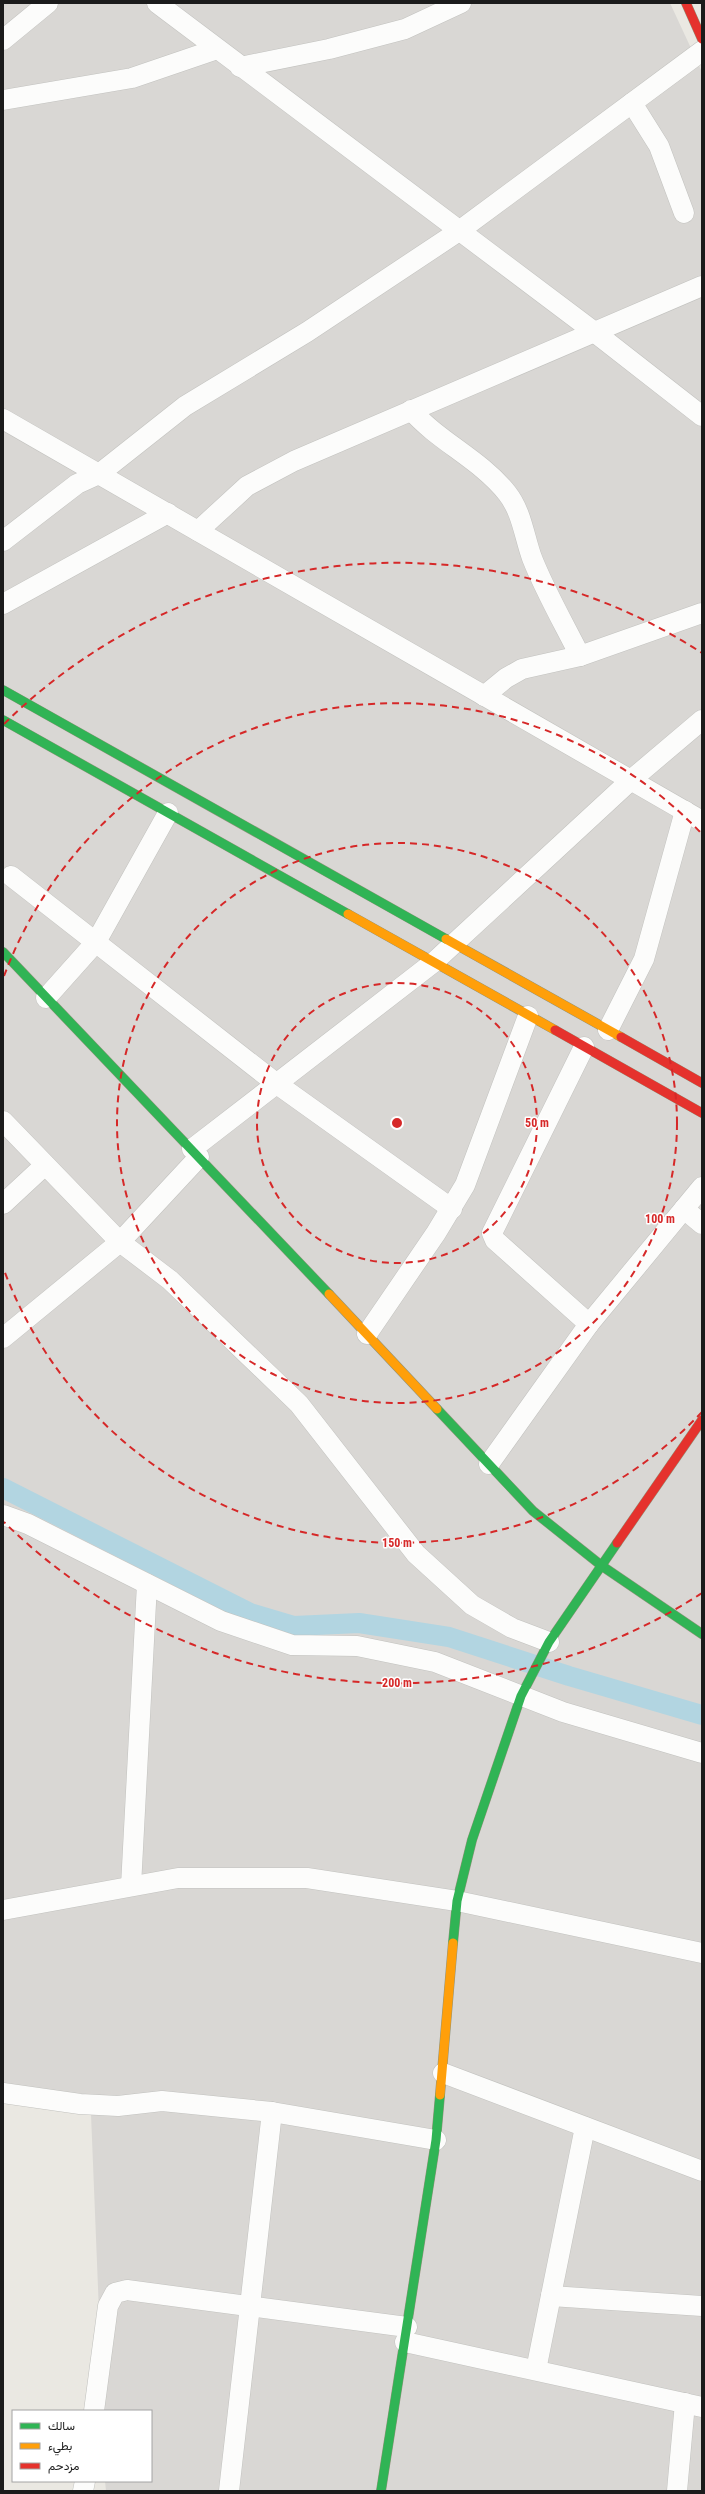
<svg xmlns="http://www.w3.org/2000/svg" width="705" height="2494" font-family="'Roboto Condensed',Vazirmatn,sans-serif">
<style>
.residential{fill:#d9d7d4}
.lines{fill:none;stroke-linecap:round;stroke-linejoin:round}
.canal{stroke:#b2d5e1;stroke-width:20}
.street-casing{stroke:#c2c2bf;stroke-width:21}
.fast-casing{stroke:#91937a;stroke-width:10}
.slow-casing{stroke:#91937a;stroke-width:10}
.jam-casing{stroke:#91937a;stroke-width:10}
.street{stroke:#fcfcfb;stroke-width:20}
.fast{stroke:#30b455;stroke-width:9}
.slow{stroke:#ff9f0a;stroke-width:9}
.jam{stroke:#e5322d;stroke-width:9}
.ring{fill:none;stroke:#d62828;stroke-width:2;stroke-dasharray:7 5}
.centre{fill:#d62828;stroke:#fff;stroke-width:2}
.ring-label{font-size:12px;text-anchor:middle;font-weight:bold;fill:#d62828;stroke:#fff;stroke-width:3;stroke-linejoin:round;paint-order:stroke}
</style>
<rect width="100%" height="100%" fill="#eae8e2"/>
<path class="residential" d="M3,3H670L702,72V2491H106L105,2481H151V2411H103L91,2114L3,2096Z"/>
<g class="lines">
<path class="canal" d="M3,1488L250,1613L294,1626L359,1623L449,1637L569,1676L702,1715"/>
<g class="street-casing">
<g id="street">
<path d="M157,3L593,331L702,416"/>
<path d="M3,40L48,3"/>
<path d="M240,67L329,49L405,29L461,3"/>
<path d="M3,100L132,78L217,49"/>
<path d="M632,103L659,146L684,213"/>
<path d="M411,410C439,442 480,459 507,493C522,512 524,536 532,558C545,591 564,624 580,656"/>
<path d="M3,419L702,821"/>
<path d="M198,531L247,486L294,461L702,286"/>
<path d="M3,541L77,484L99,474L185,406L307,332L459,231L702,51"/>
<path d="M3,604L168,513"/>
<path d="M484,696L506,678L522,669L580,656L702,613"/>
<path d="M11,876L277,1084L452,1209"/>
<path d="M46,998L96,942L168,813"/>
<path d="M608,1030L644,959L685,811"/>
<path d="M584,1047L492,1233L495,1240L589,1324"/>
<path d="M3,1121L120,1242L170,1280L299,1404L416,1554L472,1605L512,1628L549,1642"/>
<path d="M192,1149L434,962L631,780L702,720"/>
<path d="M3,1204L45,1165"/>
<path d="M684,1209L702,1224"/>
<path d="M367,1334L436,1233L465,1185L528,1016"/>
<path d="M3,1338L120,1242L199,1157"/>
<path d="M489,1464L589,1324L702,1187"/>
<path d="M3,1515L28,1524L221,1621L292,1645L357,1646L435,1662L563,1712L702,1753"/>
<path d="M131,1886L147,1584"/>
<path d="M3,1910L178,1878H307L457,1901L702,1953"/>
<path d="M443,2073L702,2171"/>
<path d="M3,2093L80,2104L118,2106L162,2101L272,2112L436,2140"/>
<path d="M551,2296L702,2306"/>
<path d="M405,2342L702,2407"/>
<path d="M536,2370L585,2127"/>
<path d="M94,2411L108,2306L115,2293L127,2290L407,2327"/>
<path d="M83,2491L85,2481"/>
<path d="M229,2491L272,2112"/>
<path d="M677,2491L685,2403"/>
</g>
</g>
<g class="fast-casing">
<g id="fast">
<path d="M3,690L446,939"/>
<path d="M3,720L348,914"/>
<path d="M3,952L329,1294"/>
<path d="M437,1409L533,1511L602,1566L702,1634"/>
<path d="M453,1943L457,1901L472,1840L521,1696L549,1642L617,1543"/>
<path d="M381,2491L436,2140L440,2095"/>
</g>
</g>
<g class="slow-casing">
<g id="slow">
<path d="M348,914L555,1030"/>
<path d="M446,939L621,1037"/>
<path d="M329,1294L437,1409"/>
<path d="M440,2095L453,1943"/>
</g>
</g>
<g class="jam-casing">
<g id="jam">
<path d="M686,3L702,39"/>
<path d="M555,1030L702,1113"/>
<path d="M621,1037L702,1083"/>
<path d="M617,1543L702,1420"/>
</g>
</g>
<use href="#street" class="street"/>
<use href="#fast" class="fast"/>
<use href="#slow" class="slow"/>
<use href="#jam" class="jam"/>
</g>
<g class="ring">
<circle cx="397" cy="1123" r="140"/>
<circle cx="397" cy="1123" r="280"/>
<path d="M702 1412A420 420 0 0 1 4 1270M4 976A420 420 0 0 1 702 834"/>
<path d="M702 1593A560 560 0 0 1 4 1522M4 724A560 560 0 0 1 702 653"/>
</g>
<circle cx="397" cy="1123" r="6" class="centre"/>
<g class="ring-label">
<text x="537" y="1127">50 m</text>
<text x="660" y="1223">100 m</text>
<text x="397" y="1547">150 m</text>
<text x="397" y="1687">200 m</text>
</g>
<rect width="705" height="2494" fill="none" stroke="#1b1b1b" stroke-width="8"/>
<rect x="12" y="2410" width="140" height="72" fill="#ffffff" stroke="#a4a4a4"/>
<rect x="20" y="2423" width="20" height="6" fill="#30b455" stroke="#a4a4a4"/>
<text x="48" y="2430" font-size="12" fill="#1b1b1b">سالك</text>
<rect x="20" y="2443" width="20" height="6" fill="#ff9f0a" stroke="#a4a4a4"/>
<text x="48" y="2450" font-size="12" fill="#1b1b1b">بطيء</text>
<rect x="20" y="2463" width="20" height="6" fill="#e5322d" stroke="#a4a4a4"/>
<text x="48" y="2470" font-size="12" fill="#1b1b1b">مزدحم</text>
</svg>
